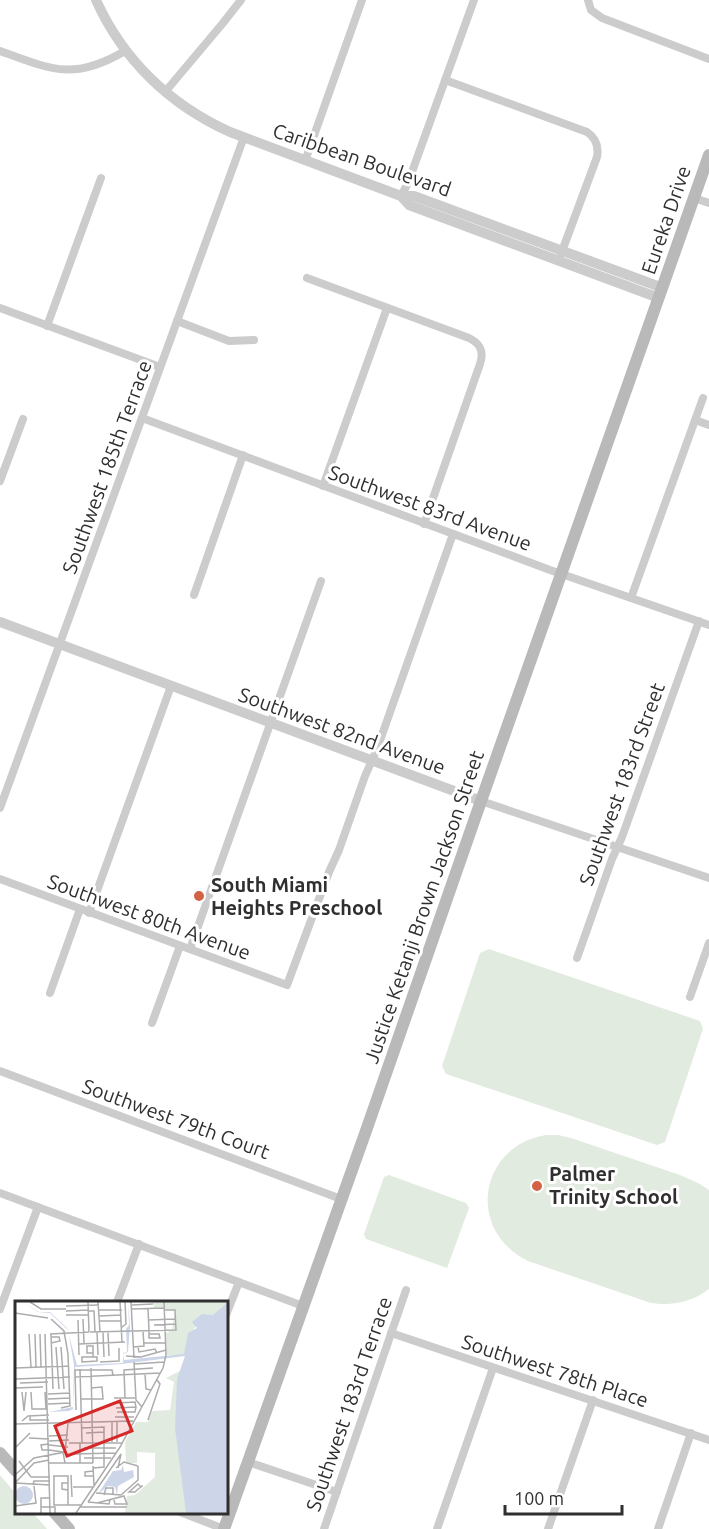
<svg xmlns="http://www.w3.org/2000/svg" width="709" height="1529" font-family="Ubuntu,sans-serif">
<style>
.green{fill:#e2ebdf}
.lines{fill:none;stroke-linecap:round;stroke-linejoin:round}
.minor{stroke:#ccc;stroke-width:8}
.tertiary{stroke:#ccc;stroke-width:10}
.secondary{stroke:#b9b9b9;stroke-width:12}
.poi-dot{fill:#d36345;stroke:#fff;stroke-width:2}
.labels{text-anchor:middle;stroke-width:6;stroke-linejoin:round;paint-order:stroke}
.street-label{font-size:20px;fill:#2f2f2f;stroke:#fff}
.poi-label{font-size:20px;font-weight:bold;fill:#2f2f2f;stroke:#fff;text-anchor:start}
.inset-road{fill:none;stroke:#acacac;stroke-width:1.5}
.view{fill:#d62828;fill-opacity:0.15;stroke:#d62828;stroke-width:3}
.inset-edge{fill:none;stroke:#2f2f2f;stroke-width:3}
</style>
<rect width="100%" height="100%" fill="#fff"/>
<g class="green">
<path d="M489,949L700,1021L703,1029L665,1142L657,1145L446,1074L442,1066L480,953Z"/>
<path d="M546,1135H558L571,1138L680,1175L698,1183L709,1190V1289C692,1302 673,1306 651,1303L528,1261C466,1231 478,1146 546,1135Z"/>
<path d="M389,1175L466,1203L469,1208L447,1268L366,1239L364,1234L384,1177Z"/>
<path d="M0,1475L16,1494V1512L33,1513L47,1529H0Z"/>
</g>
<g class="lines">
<g class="minor">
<path d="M588,0L591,10L602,18L709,59"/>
<path d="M0,51C52,70 74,81 125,51"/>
<path d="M445,80L587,132C596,138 599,146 597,157L561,254"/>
<path d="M165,92L223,23L241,0"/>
<path d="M305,161L362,0"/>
<path d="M401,196L408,183L474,0"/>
<path d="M694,198L709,203"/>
<path d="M307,278L469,338C481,344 484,352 480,364L424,524"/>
<path d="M0,308L160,367"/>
<path d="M177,321L229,341L254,340"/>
<path d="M47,326L101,178"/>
<path d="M142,418L550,570L709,625"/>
<path d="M695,420L709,425"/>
<path d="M0,481L23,419"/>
<path d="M323,486L387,308"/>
<path d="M194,595L243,455"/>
<path d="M631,598L703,398"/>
<path d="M481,801L709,878"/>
<path d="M0,808L244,137"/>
<path d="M0,879L287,985L329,872L339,850L365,776L377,749L453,534"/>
<path d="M89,913L171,686"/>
<path d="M190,949L321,581"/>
<path d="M577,958L612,859L622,837L699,621"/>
<path d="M50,993L80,909"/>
<path d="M690,997L709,943"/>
<path d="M152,1023L180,946"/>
<path d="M0,1071L341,1199"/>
<path d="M0,1193L303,1306"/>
<path d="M117,1302L139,1244"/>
<path d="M0,1309L38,1207"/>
<path d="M226,1315L239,1282"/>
<path d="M391,1333L709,1440"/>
<path d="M248,1462L337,1492"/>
<path d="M180,1512L224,1529"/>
<path d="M324,1529L406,1290"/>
<path d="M437,1529L493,1368"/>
<path d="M548,1529L593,1400"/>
<path d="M658,1529L691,1433"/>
</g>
<g class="tertiary">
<path d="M96,0C123,60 170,105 230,132L401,196H414L663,288"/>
<path d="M401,196L409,205L659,298"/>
<path d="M0,622L481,801"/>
</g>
<g class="secondary">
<path d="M0,1453L16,1471"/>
<path d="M54,1512L69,1529"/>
<path d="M224,1529L367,1128L481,801L709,155"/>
</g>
</g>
<g class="poi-dot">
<circle cx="199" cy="896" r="6"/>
<circle cx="537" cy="1186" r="6"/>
</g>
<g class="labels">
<g class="street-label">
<text transform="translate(362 160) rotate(19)" y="7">Caribbean Boulevard</text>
<text transform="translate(666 220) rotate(-71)" y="7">Eureka Drive</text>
<text transform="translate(107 467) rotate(-70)" y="7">Southwest 185th Terrace</text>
<text transform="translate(430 508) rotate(20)" y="7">Southwest 83rd Avenue</text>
<text transform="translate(342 731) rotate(20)" y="7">Southwest 82nd Avenue</text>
<text transform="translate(622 784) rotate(-70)" y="7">Southwest 183rd Street</text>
<text transform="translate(424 907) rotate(-71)" y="7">Justice Ketanji Brown Jackson Street</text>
<text transform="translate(149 917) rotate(20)" y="7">Southwest 80th Avenue</text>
<text transform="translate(176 1119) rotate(20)" y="7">Southwest 79th Court</text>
<text transform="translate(555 1371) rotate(18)" y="7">Southwest 78th Place</text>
<text transform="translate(349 1404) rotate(-71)" y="7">Southwest 183rd Terrace</text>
</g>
<g class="poi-label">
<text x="211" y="892">South Miami<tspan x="211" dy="23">Heights Preschool</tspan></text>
<text x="549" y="1181">Palmer<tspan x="549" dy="23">Trinity School</tspan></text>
</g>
</g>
<g transform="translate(15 1301)">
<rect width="213" height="213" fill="#fff"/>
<path d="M138,1H213V212H110L112,195L120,194L140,176V152L122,151V162H111L110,141L121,121H133L137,110L155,109L159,81L151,77L165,70L164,97L198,15L187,18L176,32L169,54H151V32L157,29L160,9L139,7Z" fill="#e2ebdf"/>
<path d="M7,1L24,11H35L52,27L62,64L108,62V52L112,51L111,28L114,24L113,1L115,25L113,51L108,53L109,59L169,53L173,32L182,27L177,21L187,13L198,14L213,1V212H171L160,127L162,78L170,55L107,63L60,66L58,108L54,110L34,111L58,106L59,64L53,29L35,12L23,11ZM108,164L109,171L118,169L119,176L103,185L102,194L100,186L93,185L83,193L98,170L106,169ZM0 194a9 9 0 1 1 18 0a9 9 0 1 1-18 0Z" fill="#cdd6e8"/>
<path class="inset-road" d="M15,1L26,8H51M73,1L74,31M83,1L85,31M105,1L107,41M116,1L119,57M117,4L138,3M51,5L84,4M117,8L149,7M133,8L134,30V37H145L144,33H134M84,9H107M51,10L73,9M73,10H79L80,31M0,12L33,17M51,14H73M84,15L106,14M36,18L49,30L53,53L55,105L46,107M68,18L69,42M63,19L64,54M133,19L160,18M85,20H106M139,24L161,23M107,26L111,23L110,1M75,31L161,29L160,9H149M82,31L83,54M88,31L89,56M93,31L94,55M14,33L16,66M20,33L21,66M25,33L26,66M30,33L35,212M35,33L74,31M36,33L38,88M36,36H44L45,40L36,42M129,42H150M64,43L110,41M41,46L44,88M46,46L49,88M118,46L129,45L128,30M123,46L124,51L140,48L142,52M78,52H72V45H78V56M111,55L126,56L151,49M67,56H82V60L67,61ZM85,61L104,60V47M119,61L121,99L127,106M119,63L149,61M0,67L54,65M76,67L78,162M65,68L67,142M130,73L131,88L136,89M60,76L145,72M0,78L55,76M5,82L33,81M0,87L28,86M7,91L9,110L11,91M16,91L17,108H31L30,91M33,93L55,92M99,97H120M110,97L109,69L138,67M33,98L55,97M66,98H88L87,86L76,87M101,102L120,101L121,106L120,111H102M33,103L55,102M101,107L121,106M61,109L60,69H97L98,74M15,115V119H34M100,116H119M133,119L145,83L142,79M7,120L13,115L34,114M97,121V141M102,121V141M0,123L118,120M67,127L89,126V166L78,167M71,132L89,131M34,135L53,134M14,137L34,138M34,140L54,139M54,142H108M65,142V162M34,144L53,146M1,146L15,132M69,147H101M34,149L48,151L50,162M34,149H27L26,144L34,143M59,153L101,152M69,157H96M4,160L16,176M34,162H78M78,165L79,184M101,167L109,161L123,165M78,170L70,171V175H78M0,174L19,157L50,151L53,122M56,174L57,196M38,175H53V204M39,175V204H67M16,176H35M0,182L19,162L34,159M0,182L35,184M53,182H47V188L53,189M18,184L19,180H35M58,186H79M126,186L123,183L114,191H120L122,189L126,186L127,185V184M81,192L106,194M89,194L91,187H98V194M106,194L123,179V165M73,201L106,153L103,167M73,201L94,203L95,199M82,202L109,195L112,203H100L99,199M0,205L21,202L19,185M26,206H40V212M65,206H112M26,212V197H35M61,212L105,146L148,67L151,54L149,1"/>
<path class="view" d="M105,100L117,130L52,155L40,125Z"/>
<rect width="213" height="213" class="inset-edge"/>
</g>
<path d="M505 1505v9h117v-9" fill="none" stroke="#2f2f2f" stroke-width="3"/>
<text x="514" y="1505" font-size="18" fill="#2f2f2f" stroke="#ffffff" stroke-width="4.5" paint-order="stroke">100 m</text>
</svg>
